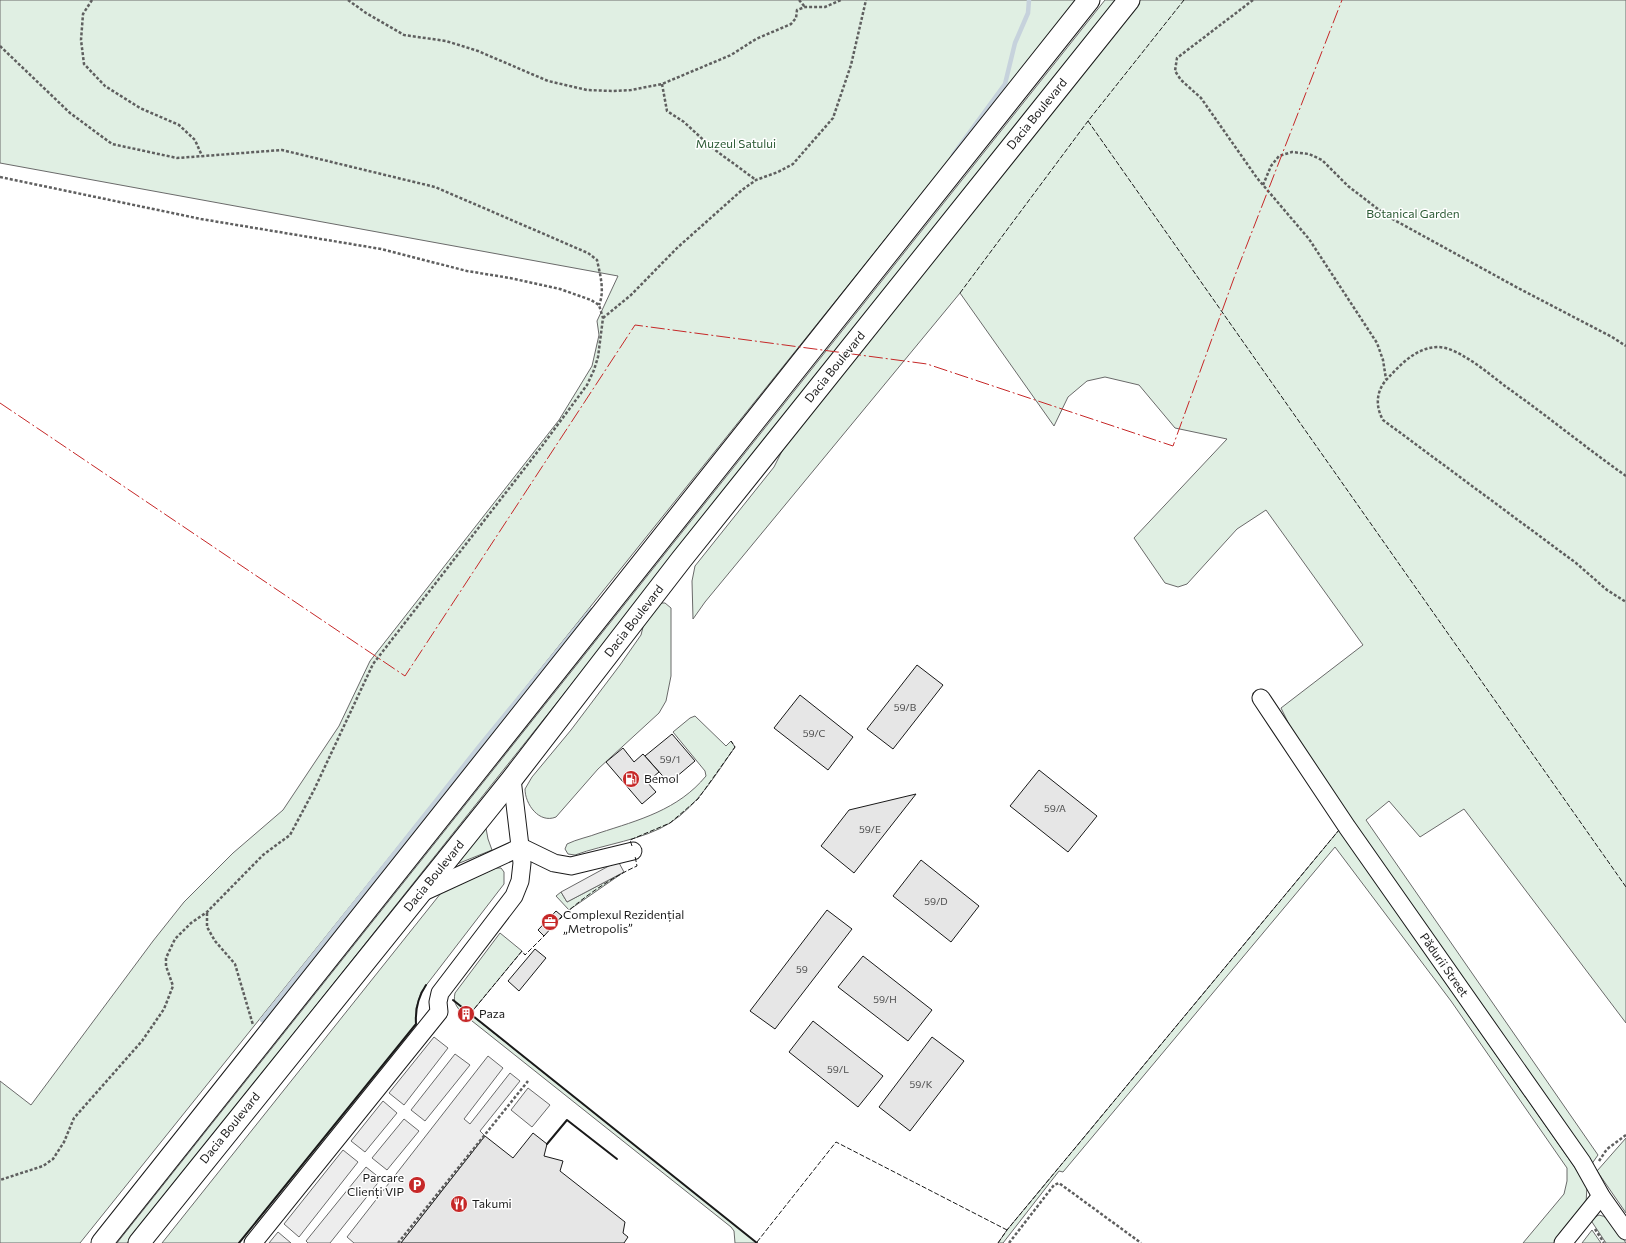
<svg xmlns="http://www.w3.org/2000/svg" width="1626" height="1243" font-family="Commissioner,sans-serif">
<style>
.green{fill:#e0efe3;stroke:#6a6a6a}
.parking{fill:#ededed;stroke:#6a6a6a}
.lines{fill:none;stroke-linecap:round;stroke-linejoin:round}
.stream{stroke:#c6d2dc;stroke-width:4.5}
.building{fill:#e6e6e6;stroke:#1a1a1a}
.minor-casing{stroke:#1a1a1a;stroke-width:19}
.major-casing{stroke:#1a1a1a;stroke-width:23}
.path{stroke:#5f5f5f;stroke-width:2.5;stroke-dasharray:3 2;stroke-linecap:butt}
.minor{stroke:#fff;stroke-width:17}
.major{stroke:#fff;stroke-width:21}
.fence{stroke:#1a1a1a;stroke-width:1;stroke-dasharray:5 2;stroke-linecap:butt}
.wall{stroke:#1a1a1a;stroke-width:2}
.power{stroke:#c62828;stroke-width:1;stroke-dasharray:14 3 2 3;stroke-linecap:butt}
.labels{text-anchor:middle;stroke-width:3;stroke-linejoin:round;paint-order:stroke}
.number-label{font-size:10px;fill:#4d4d4d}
.street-label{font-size:12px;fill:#1a1a1a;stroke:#fff}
.park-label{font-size:12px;fill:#2b5a34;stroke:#fff}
.poi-label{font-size:12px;fill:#1a1a1a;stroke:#fff;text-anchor:start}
</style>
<rect width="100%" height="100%" fill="#fff"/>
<g class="green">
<path d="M0,0H1077L80,1243H0V1081L31,1105L153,941L184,902L233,853L283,810L339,726L370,661L559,420L592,366L599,335L597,321L618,276L0,163Z"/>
<path d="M1105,0H1116L127,1243H117Z"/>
<path d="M1140,0H1626V1023L1464,809L1420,837L1389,801L1366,820L1598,1155L1591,1165L1305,757L1281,708L1363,645L1266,510L1237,529L1187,584L1178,587L1165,583L1134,538L1227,439L1175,428L1139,385L1105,377L1087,381L1068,397L1054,426L960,293L705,602L693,619L692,581L695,566L774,467L783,449Z"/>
<path d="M660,603H665L671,608V676L666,701L659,713L598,769L556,817C539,824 525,804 525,789L532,777L571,730L620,665L641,635L643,627L648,618Z"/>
<path d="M695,716L726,746L731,741L735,747C716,774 698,805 670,823C643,840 605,844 575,855L568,854L565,849L567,844C577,839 589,837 599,833C639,820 678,810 706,776L705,771L673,732L690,718Z"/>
<path d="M485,823L488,839L492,850L457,864Z"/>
<path d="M1339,830L1587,1185L1586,1204L1556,1243H1523L1564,1194L1567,1181V1168L1451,1001L1335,847L1063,1172L1059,1171L1003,1243H998L1007,1230Z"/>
<path d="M496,868H501L504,872V884L421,992L416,1008V1024L239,1243H162L441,893Z"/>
<path d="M624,872L569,910L556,896L561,892L567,902Z"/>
<path d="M500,933L522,951L470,1014L757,1243H735L734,1231L731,1227L462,1013C456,1006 453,1002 455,993Z"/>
<path d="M1626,1138V1213L1597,1171Z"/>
<path d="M1599,1215C1612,1217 1618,1232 1626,1243H1606L1590,1219Z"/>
<path d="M1592,1230L1601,1243H1582Z"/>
</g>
<g class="parking">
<path d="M618,861L624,872L567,902L561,892Z"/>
<path d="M434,1037L448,1048L404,1105L389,1093Z"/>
<path d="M455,1054L470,1065L425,1121L411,1110Z"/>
<path d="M488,1056L503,1068L464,1119L470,1124L510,1073L520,1081L480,1131L485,1136L401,1243H354L347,1237Z"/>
<path d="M528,1088L550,1105L532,1127L511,1110Z"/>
<path d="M383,1101L397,1113L365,1152L351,1141Z"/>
<path d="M404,1119L419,1131L387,1170L372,1158Z"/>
<path d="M343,1150L358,1162L299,1237L284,1224Z"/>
<path d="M366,1167L381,1179L330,1243H308L306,1241Z"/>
<path d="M278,1232L291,1243H269Z"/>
</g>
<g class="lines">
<g class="stream">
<path d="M953,155L1005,84L1015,43L1028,13L1029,0"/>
<path d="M262,1020L478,748L591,610"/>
</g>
</g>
<g class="building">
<path d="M917,665L943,685L893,749L867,729Z"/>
<path d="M800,695L853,737L828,770L774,728Z"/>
<path d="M672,734L695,761L669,783L645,756Z"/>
<path d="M623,748L634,762L643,754L659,772L647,782L656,792L642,804L606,762Z"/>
<path d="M1039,770L1097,816L1068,852L1010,806Z"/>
<path d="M916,794L854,873L821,846L849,810Z"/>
<path d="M921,860L979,906L951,942L893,896Z"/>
<path d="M827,910L852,929L775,1029L750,1011Z"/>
<path d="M556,911L562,916L544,936L538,930Z"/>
<path d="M535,949L546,958L519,991L508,981Z"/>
<path d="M863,956L932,1010L908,1041L838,987Z"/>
<path d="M813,1021L883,1076L858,1107L789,1052Z"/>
<path d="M932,1037L964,1061L910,1131L879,1107Z"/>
<path d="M533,1133L547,1144L544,1156L563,1161L560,1171L625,1222L623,1233L628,1237L624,1243H401L485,1136L513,1158Z"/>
</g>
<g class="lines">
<g class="minor-casing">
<g id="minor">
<path d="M1261,698L1347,827L1582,1162L1601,1196L1626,1231"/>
<path d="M521,847L554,863L571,866L633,851"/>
<path d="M421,893L521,847"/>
<path d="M253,1243L439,1012L438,1002L440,993L514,896L520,881L522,863L512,779"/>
<path d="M1563,1243L1601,1196"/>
</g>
</g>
<g class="major-casing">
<g id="major">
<path d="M102,1243L1089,0"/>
<path d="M139,1243L512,779L681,560L1129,0"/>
</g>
</g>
<g class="path">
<path d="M92,0L83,14L81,40L84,64L105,86L140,108L179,125L195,140L202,156"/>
<path d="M348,0L366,13L404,35L446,41L478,51L548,81L587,90L613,91L631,90L662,84L731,55L756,39L791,24L796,18L797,10L805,7H825L841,0"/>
<path d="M799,0L805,7"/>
<path d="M1253,0L1177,58L1175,71L1181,80L1201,98L1257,178L1309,239L1377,343L1383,360L1386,379"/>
<path d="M0,46L70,113L112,144L177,158L282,150L435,187L588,253L597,260C600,274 605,291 599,305"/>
<path d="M662,84L667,111L684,122L711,147L756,180"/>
<path d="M0,177L201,219L381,249L467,271L510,278L560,289L591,300L599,305L603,318L598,357L594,370L587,385L542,446L373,664L314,790L290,835L263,855L207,912L191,923L175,939L166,958V966L173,986L164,1009L142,1041L74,1118L64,1142L53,1159L43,1166L0,1180"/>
<path d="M1263,185L1271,166L1279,156L1292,152L1309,154L1322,160L1348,186L1387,216L1518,288L1612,337L1626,346"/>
<path d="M603,318L631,295L677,248L742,190L756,180L778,172L793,164L833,118L851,65L866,0"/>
<path d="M1626,476C1585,447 1546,415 1505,386C1492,376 1479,365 1465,357C1457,352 1447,347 1437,347C1416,348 1401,364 1388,378C1376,390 1375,406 1383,420L1576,563L1607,590L1626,602"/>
<path d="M207,913V927L215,941L235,964L253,1025"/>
<path d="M1599,1161L1607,1149L1626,1135"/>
<path d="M1595,1229L1604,1243"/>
<path d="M398,1243L528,1081"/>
<path d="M1009,1243L1054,1185L1059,1183L1141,1243"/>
</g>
<use href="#minor" class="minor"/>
<use href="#major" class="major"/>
<g class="fence">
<path d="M1088,121L1626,887"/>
<path d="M960,293L1088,121L1184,0"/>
<path d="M632,846L630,840L670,823L698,799L735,747L731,741"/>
<path d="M560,919C578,900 614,876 637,866L635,856"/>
<path d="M470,1014L522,951L525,955L545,935"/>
<path d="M757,1242L836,1142L1007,1230"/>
<path d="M998,1243L1007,1230L1339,830"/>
</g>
<g class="wall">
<path d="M453,1000L757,1243"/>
<path d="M547,1144L567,1120L617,1159"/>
<path d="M239,1243L416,1024C415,1009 418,997 426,985"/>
</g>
<path class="power" d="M0,403L405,676L635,325L927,364L1173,446L1234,278L1342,0"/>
</g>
<defs>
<g id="fuel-disc" transform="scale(0.9)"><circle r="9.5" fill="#c62828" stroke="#fff"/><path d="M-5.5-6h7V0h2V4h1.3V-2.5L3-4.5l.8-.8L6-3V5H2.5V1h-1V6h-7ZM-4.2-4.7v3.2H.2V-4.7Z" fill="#fff"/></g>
<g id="office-disc" transform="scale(0.9)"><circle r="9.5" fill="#c62828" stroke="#fff"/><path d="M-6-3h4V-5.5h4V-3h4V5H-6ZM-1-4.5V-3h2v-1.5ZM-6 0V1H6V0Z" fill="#fff"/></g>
<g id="building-disc" transform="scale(0.9)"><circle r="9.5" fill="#c62828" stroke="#fff"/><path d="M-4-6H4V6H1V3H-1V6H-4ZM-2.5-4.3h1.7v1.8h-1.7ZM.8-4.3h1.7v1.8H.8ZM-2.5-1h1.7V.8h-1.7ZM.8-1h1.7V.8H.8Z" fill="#fff"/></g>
<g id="parking-disc" transform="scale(0.9)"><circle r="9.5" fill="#c62828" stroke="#fff"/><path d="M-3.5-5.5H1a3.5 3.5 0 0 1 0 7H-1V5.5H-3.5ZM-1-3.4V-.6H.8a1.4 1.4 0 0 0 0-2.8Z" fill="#fff"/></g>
<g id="restaurant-disc" transform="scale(0.9)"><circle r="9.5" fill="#c62828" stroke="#fff"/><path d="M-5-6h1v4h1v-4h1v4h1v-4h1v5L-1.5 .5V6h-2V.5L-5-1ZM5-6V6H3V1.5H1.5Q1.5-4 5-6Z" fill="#fff"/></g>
</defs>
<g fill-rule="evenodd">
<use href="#fuel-disc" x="631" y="779"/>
<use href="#office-disc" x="550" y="922"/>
<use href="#building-disc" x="466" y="1014"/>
<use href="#parking-disc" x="417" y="1185"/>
<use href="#restaurant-disc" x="459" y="1204"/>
</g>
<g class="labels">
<g class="number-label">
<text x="905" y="711">59/B</text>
<text x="814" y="737">59/C</text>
<text x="670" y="763">59/1</text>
<text x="1055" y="812">59/A</text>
<text x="870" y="833">59/E</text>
<text x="936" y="905">59/D</text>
<text x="802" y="973">59</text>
<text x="885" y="1003">59/H</text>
<text x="838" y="1073">59/L</text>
<text x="921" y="1088">59/K</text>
</g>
<g class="street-label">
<text transform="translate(1037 114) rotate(-51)" y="4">Dacia Boulevard</text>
<text transform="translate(835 367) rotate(-51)" y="4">Dacia Boulevard</text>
<text transform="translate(634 621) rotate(-52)" y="4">Dacia Boulevard</text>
<text transform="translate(434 876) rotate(-51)" y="4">Dacia Boulevard</text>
<text transform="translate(1444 965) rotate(55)" y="4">Pădurii Street</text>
<text transform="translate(230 1128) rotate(-51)" y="4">Dacia Boulevard</text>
</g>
<g class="park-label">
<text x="736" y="148">Muzeul Satului</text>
<text x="1413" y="218">Botanical Garden</text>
</g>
<g class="poi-label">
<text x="644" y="783">Bemol</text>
<text x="563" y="919">Complexul Rezidențial<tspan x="563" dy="14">„Metropolis”</tspan></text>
<text x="479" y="1018">Paza</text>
<text x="404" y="1182" text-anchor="end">Parcare<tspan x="404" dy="14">Clienți VIP</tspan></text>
<text x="472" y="1208">Takumi</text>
</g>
</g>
</svg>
